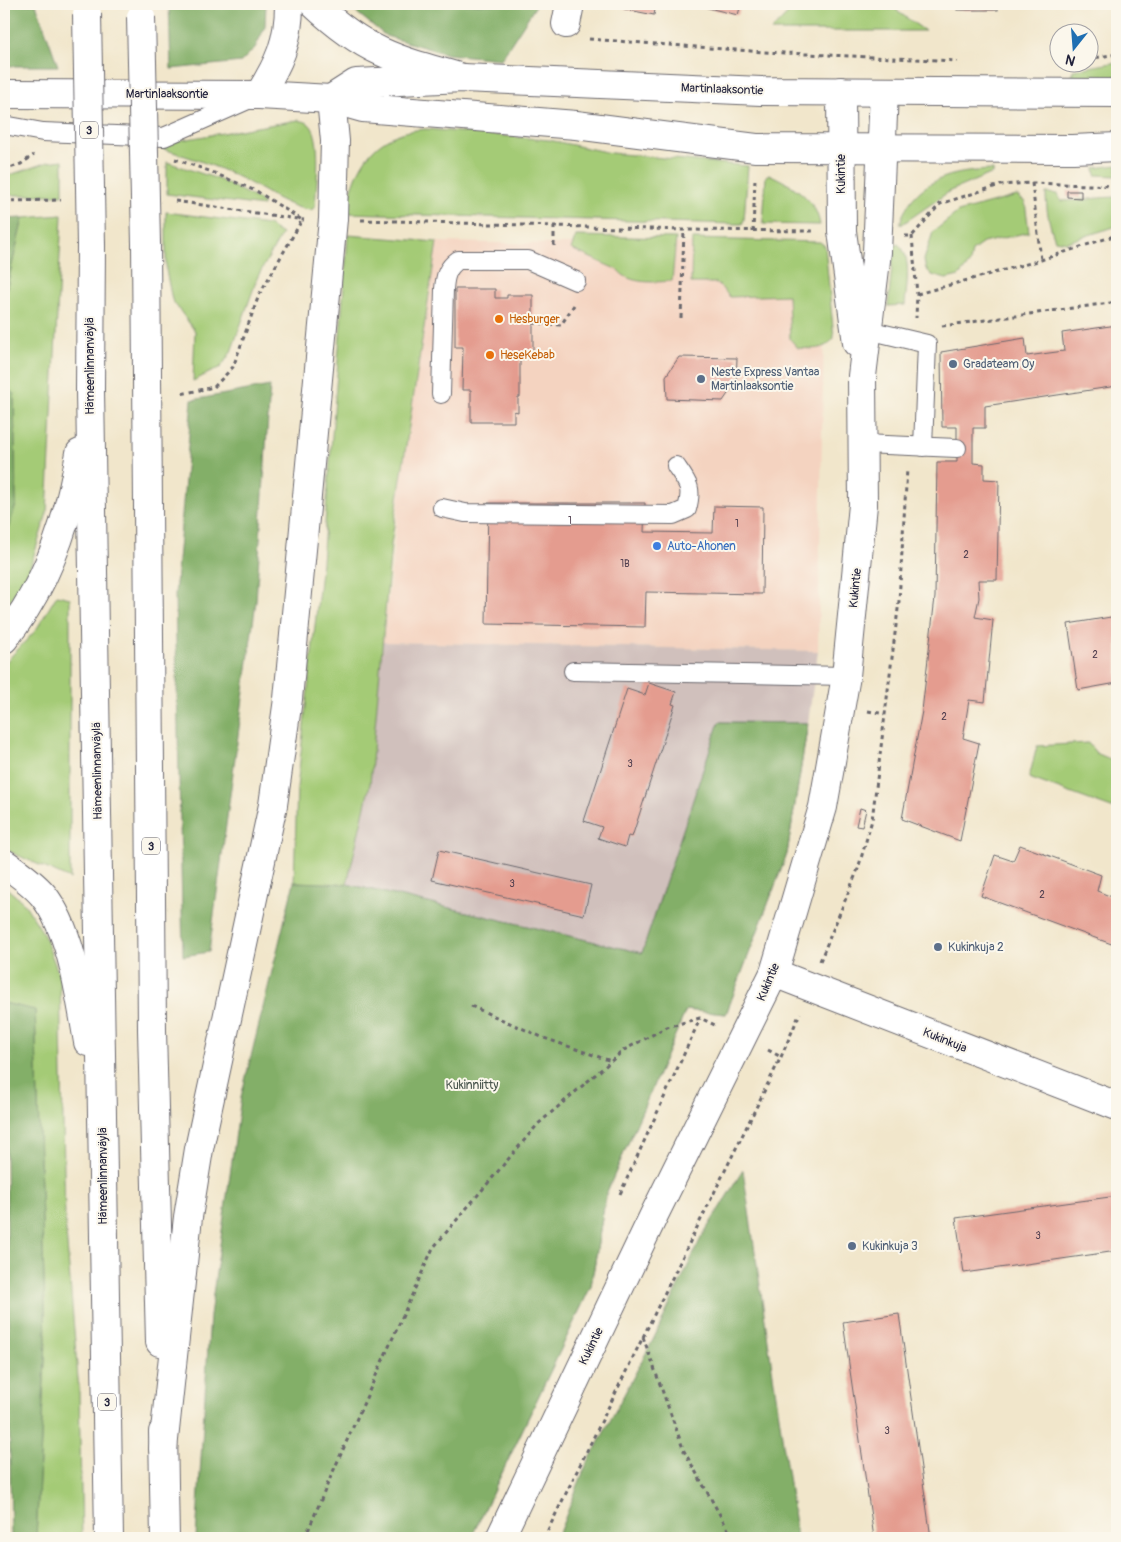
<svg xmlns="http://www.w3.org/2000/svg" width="1121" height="1542" font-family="Pangolin,sans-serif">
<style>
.built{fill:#f4d3c0}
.industrial{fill:#d0c0bc}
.green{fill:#a4cb76;stroke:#637658}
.forest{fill:#83af67;stroke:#526851}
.building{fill:#e49c8f}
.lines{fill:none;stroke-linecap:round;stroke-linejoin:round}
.service-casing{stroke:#6a676d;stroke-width:20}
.minor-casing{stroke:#6a676d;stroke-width:30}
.secondary-casing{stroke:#6a676d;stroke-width:30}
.trunk-casing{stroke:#6a676d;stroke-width:30}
.path{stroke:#6a676d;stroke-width:3;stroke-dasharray:4 4;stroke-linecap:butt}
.service{stroke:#fff;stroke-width:18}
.minor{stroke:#fff;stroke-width:28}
.secondary{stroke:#fff;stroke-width:28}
.trunk{stroke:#fff;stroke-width:28}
.trunk-bridge-casing{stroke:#6a676d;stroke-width:30;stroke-linecap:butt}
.trunk-bridge{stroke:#fff;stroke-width:28}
.food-dot{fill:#e8710a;stroke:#fbf7ec;stroke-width:2}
.service-dot{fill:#5c6f8a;stroke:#fbf7ec;stroke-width:2}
.shop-dot{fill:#3f7fe0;stroke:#fbf7ec;stroke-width:2}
.labels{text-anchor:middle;stroke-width:4;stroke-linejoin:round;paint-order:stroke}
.number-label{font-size:10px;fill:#524050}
.shield{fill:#fbf7ec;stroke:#636270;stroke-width:1}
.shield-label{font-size:11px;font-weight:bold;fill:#22223b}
.street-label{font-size:12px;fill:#22223b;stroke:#fbf7ec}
.food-label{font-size:12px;fill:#c56008;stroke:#fbf7ec;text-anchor:start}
.service-label{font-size:12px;fill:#4e5e75;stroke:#fbf7ec;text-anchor:start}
.shop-label{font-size:12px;fill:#366cbe;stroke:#fbf7ec;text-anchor:start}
.park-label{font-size:12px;fill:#49554d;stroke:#fbf7ec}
</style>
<rect width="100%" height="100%" fill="#fbf7ec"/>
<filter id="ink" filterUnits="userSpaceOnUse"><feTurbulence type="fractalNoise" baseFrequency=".02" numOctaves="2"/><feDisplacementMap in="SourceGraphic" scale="10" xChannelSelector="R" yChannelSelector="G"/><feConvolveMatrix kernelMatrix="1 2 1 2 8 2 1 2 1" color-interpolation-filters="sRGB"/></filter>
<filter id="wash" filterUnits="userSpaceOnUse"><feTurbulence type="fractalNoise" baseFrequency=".0096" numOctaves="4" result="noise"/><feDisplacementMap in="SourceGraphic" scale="20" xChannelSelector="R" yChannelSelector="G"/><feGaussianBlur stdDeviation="1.12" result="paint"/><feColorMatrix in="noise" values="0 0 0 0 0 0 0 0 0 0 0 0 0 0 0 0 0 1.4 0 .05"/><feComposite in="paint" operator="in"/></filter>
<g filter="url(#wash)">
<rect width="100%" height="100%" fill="#f1e6cb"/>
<path class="built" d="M437,242L558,244L790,243L825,275L818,651L383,642L401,485Z"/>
<path class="industrial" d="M383,642L818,651L808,723L719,722L642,953L347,884L370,784Z"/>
<g class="green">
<path d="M797,4H897V11L925,31H771Z"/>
<path d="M1117,62V80H1072L1073,70Z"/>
<path d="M298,120C301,121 306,121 309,124C323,136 316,188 315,206L312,210C288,209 258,186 236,176C211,164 186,156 160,148L162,144L170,142Z"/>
<path d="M426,129L549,140L611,153L748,166L744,220L742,224H736L346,213C356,165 372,132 426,129Z"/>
<path d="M63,160V195H4V177L48,162Z"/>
<path d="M167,162L218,179L263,202V206L167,194Z"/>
<path d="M1117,165V176L1096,175L1095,168Z"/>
<path d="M993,170V173L950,191L901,225C900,218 904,213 907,207C925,176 961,171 993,170Z"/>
<path d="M769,174C792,185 816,198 820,225L763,224L766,176Z"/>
<path d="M1046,193L1058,194L1061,201C1081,201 1098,197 1117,197V226L1067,242L1055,240C1049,224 1046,209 1046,193Z"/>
<path d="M1017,196L1025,202L1029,232L983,243L972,251L970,263L959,276L946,279L932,275L926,269L924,260L933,232L958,212Z"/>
<path d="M166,212L268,225L282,234L258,276L231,352L221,367L193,381L195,331L172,300L166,270Z"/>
<path d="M62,215L47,513L29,571L4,610V540L16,505L14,393L4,390V299L23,218Z"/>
<path d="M348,235L437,242L391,545L370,784L347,884L642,953L719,722L808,723L787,854L726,1014L686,1010L606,1194L591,1286L471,1538L346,884L294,882L297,788L322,562Z"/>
<path d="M576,236L676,238L672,281C656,282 629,285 618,270L571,249Z"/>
<path d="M692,239L820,242L825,246L834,338C824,351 813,349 798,348L790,339L788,295L730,297L717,283H691Z"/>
<path d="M898,244C913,256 906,288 905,305L888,306L894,246Z"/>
<path d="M57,595L70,598V879L4,849V664L36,630Z"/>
<path d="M1088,743L1096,753L1117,762V810L1029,778L1037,746Z"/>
<path d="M4,886L24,903L43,933L60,977L65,1220L79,1391L82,1538H36L46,1340L35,1011L4,1003Z"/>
</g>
<g class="forest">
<path d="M4,4H36L58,66H4Z"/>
<path d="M169,4H266L265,27L255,48L241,62L171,69Z"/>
<path d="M346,4H537L501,59L447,54L386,36Z"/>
<path d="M23,218L4,299V219Z"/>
<path d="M270,386L256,601L209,952L183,956L175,595L192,400Z"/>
<path d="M4,390L14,393L16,505L4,540Z"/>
<path d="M719,722L808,723L787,854L726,1014L686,1010L606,1194L591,1286L471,1538H196L210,1315L241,1097L294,882L347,884L642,953Z"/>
<path d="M4,1003L35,1010L46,1340L36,1538H11Z"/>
<path d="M743,1170L797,1538H557L584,1470L654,1338L701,1238Z"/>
</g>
<g id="blocks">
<g class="building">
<path d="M625,4H656L654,15L624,9Z"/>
<path d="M691,4H741L738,15Z"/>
<rect x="957" y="4" width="41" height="6"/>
<path d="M1067,191H1081V198L1067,197Z"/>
<path d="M455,289H495V298H507V295H533V358L520,359V397H518V412L514,411V422H471V390H462L463,347H455Z"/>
<path d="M1117,325V386L985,406V428H973V463L984,464V479L999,480L997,580H978L979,598L975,617L993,620L985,702L969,700L963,738L979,743L960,841L902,819L922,711L935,597L937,462H957V427H942L941,352L1025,338L1027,356L1064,351L1062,333Z"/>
<path d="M679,357L737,358L736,382L723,401L667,399L666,376Z"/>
<path d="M488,503H645L644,532L713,533L714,506L763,507L762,594L646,592L645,627L486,624Z"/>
<path d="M1117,616V683L1078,690L1068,624Z"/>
<path d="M649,683L676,692L672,704L675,705L632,837L628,836L625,847L598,838L602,827L584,821L627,689L645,695Z"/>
<path d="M860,808L866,810L862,827L856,826Z"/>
<path d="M1020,845L1101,875L1097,891L1117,899V946L981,896L995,855L1013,861Z"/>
<path d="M439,850L591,885L584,915L432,880Z"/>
<path d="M1117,1196V1251L964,1273L956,1218Z"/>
<path d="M899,1314L931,1538H874L843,1322Z"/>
</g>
</g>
</g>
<g filter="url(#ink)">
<use href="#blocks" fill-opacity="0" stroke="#6a676d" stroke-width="1"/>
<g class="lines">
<g class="service-casing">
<g id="service">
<path d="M4,125L43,132L164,137L250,99"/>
<path d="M868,330L927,344L923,447"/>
<path d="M441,394L444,289C445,276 447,268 458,260H528L576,281"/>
<path d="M863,444L957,448"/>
<path d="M442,508L465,513L673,515L687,509C693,488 688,483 676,466"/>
<path d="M573,671L846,676"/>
</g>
</g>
<g class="minor-casing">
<g id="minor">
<path d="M566,24L570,4"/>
<path d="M841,91L842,231L857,343"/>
<path d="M774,973L1117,1106"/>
<path d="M500,1538L654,1215L774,973L823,807L846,676L863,505L862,376L877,252L884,92"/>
</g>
</g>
<g class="secondary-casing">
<g id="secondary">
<path d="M4,94L259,95L331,99L363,108L576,125L756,148L1073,149L1117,147"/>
<path d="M331,99L356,83L463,78L761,91L1117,93"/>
</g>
</g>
<g class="trunk-casing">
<g id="trunk">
<path d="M314,4C366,53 397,60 463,78"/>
<path d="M259,95C279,63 289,42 289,4"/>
<path d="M146,244L152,1030L160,1342"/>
<path d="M91,246L90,390L109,1538"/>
<path d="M4,639C47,586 69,520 80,453"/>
<path d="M4,863C17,872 32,882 43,895C72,931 80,997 88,1042"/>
<path d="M163,1432L165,1538"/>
<path d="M163,1449L188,1217L199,1149L273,805L288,699L333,219L335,141L331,99"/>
</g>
</g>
<g class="path">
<path d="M589,39L764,52L957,61"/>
<path d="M1088,59L1117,54"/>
<path d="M175,159L212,172L258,192L302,220L259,295L233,367L214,387L181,394"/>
<path d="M4,170L21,164L34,155"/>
<path d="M1032,183L1041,260"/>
<path d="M4,201L61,200"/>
<path d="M175,201L304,220"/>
<path d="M361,220L684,230L814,231"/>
<path d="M554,226V246"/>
<path d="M753,232L755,178"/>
<path d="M905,236H912L940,204L1000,185L1032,183L1117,186"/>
<path d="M912,236L917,294L916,318"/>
<path d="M917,294L1041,260L1117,235"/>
<path d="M681,318L684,230"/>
<path d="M533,323L561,325L574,305"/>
<path d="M942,326L1117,302"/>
<path d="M868,711L885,714"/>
<path d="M820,961L858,869L872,820L899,601L907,469"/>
<path d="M471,1006L544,1038L611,1061"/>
<path d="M768,1050L781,1057"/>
<path d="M620,1194L700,1019"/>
<path d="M643,1337L684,1451L733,1538"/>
<path d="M305,1538L328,1483L433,1248L538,1124L624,1050L667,1027L700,1018L717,1026"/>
<path d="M544,1538L781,1057L800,1013"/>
</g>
<use href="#service" class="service"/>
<use href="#minor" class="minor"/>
<use href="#secondary" class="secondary"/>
<use href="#trunk" class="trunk"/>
<g class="trunk-bridge-casing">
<g id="trunk-bridge">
<path d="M87,14L91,246"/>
<path d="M141,17L146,244"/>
</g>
</g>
<use href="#trunk-bridge" class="trunk-bridge"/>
</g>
</g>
<g class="food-dot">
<circle cx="499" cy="319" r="5"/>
<circle cx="490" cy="355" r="5"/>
</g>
<g class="service-dot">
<circle cx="953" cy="364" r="5"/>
<circle cx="701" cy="379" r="5"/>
<circle cx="938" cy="947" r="5"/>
<circle cx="852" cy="1246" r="5"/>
</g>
<circle class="shop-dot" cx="657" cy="546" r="5"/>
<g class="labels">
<g class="number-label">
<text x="570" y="524">1</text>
<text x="737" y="527">1</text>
<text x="966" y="558">2</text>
<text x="625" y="567">1B</text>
<text x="1095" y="658">2</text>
<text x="944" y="720">2</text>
<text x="630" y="767">3</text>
<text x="512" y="887">3</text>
<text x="1042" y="898">2</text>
<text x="1038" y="1239">3</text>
<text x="887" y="1434">3</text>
</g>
<g class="shield">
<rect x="80" y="121.5" width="18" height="17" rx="4"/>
<rect x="142" y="837.5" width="18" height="17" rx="4"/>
<rect x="98" y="1393.5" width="18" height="17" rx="4"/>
</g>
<g class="shield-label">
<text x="89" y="134">3</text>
<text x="151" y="850">3</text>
<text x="107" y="1406">3</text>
</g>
<g class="street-label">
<text transform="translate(722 89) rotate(2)" y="4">Martinlaaksontie</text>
<text x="167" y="98">Martinlaaksontie</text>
<text transform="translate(841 174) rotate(-90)" y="4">Kukintie</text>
<text transform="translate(90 366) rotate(-90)" y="4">Hämeenlinnanväylä</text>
<text transform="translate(855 588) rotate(-84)" y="4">Kukintie</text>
<text transform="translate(97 771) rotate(-91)" y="4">Hämeenlinnanväylä</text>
<text transform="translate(768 982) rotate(-67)" y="4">Kukintie</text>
<text transform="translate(945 1040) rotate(22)" y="4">Kukinkuja</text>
<text transform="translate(103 1176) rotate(-90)" y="4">Hämeenlinnanväylä</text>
<text transform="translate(591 1346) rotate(-64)" y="4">Kukintie</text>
</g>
<g class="food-label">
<text x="509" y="323">Hesburger</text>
<text x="500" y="359">HeseKebab</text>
</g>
<g class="service-label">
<text x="963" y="368">Gradateam Oy</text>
<text x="711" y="376">Neste Express Vantaa<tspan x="711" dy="14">Martinlaaksontie</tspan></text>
<text x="948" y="951">Kukinkuja 2</text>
<text x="862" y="1250">Kukinkuja 3</text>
</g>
<g class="shop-label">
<text x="667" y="550">Auto-Ahonen</text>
</g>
<g class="park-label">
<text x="472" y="1089">Kukinniitty</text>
</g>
</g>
<rect width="1121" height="1542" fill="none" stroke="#fbf7ec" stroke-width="20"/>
<g transform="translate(1074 48) rotate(197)"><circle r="24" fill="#fbf7ec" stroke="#a4a2a5"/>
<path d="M0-4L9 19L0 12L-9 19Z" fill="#1f6fb2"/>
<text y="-8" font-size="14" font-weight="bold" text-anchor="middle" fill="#22223b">N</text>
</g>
</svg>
